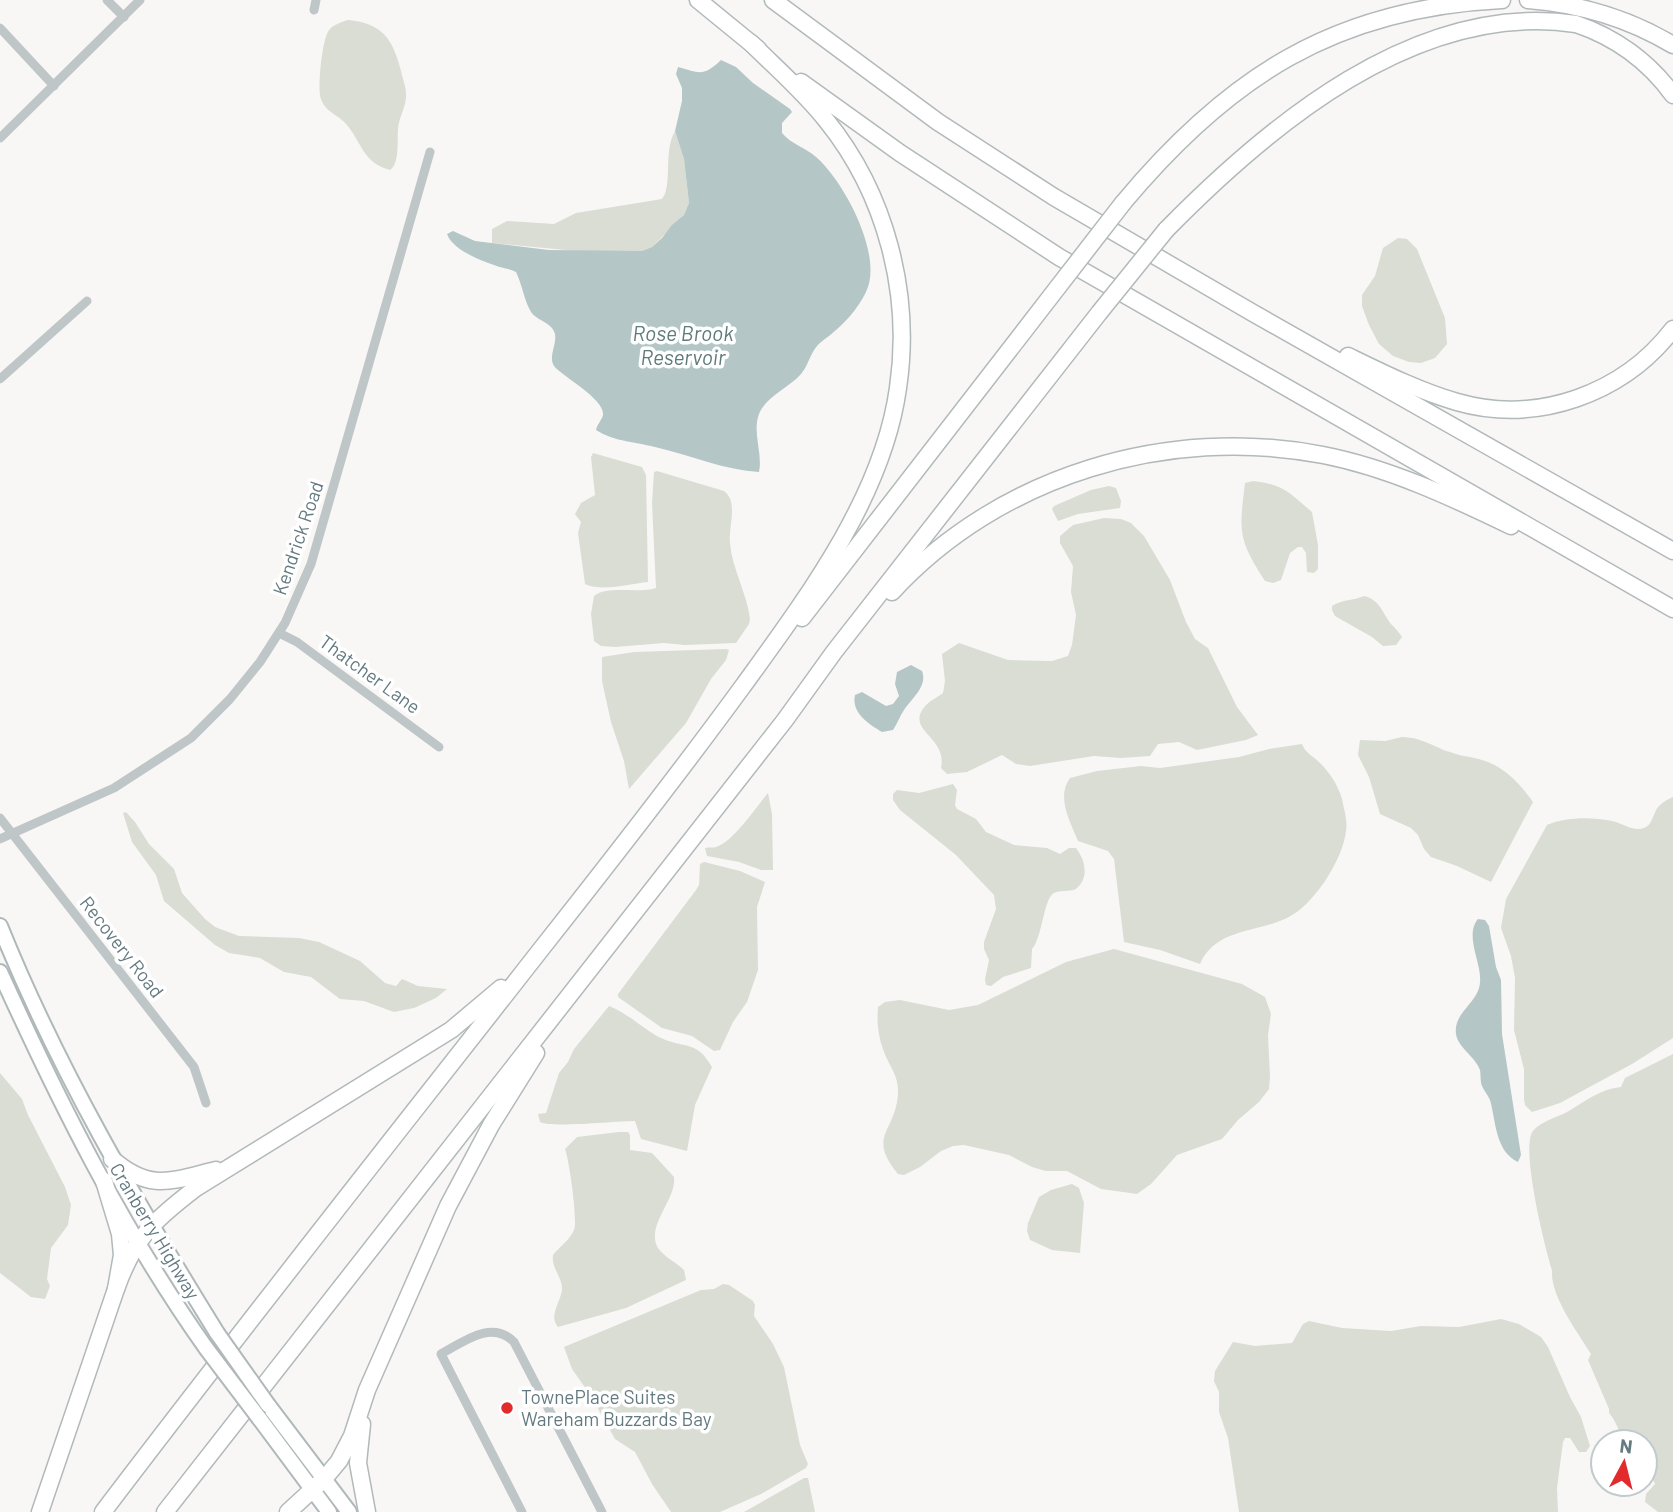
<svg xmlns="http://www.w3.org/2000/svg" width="1673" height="1512" font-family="Barlow,sans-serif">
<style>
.green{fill:#d9ddd4}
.water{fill:#b4c6c6}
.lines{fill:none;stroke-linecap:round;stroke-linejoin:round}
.primary-casing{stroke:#b0b8ba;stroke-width:18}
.motorway-casing{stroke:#b2b9bb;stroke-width:19}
.minor{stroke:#bfc6c8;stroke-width:9}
.primary{stroke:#fff;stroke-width:14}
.motorway{stroke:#fff;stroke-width:16}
.primary-bridge-casing{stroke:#b0b8ba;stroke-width:18;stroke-linecap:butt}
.motorway-bridge-casing{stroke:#b2b9bb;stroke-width:19;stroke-linecap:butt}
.primary-bridge{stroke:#fff;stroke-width:14}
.motorway-bridge{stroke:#fff;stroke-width:16}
.poi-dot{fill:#e22b2d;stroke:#fff;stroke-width:2.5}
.labels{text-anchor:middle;stroke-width:7;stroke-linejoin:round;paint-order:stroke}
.street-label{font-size:19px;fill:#637a80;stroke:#fff}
.poi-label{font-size:19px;fill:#637a80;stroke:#fff;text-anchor:start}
.water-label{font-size:21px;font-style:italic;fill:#5e7a7b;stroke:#fff}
</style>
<rect width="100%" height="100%" fill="#f8f7f5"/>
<g class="green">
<path d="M348,20C383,23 393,40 401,71C403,80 407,89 406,98C405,109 399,117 398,129C397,141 400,163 390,170C363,163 362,143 347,125C338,114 326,113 321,99C317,89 322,39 329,30C333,25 341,22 348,20Z"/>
<path d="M675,131L684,159L689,203L684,215L652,247L642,251L586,252L492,243V229L507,221L554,224L576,213L662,199C673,186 663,151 675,131Z"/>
<path d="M1398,238L1407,239L1417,249L1445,318L1447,344L1435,358L1421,363L1409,362L1393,356L1379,344L1369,325L1362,306V295L1375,276L1383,248Z"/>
<path d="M593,453L642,467L646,475L648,582C629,584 602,592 585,584L578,533L581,522L575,514L581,503L595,495L591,457Z"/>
<path d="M657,471L724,491C739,502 728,527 730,543C732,569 747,593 750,619L749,624L736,643L685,645L664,643L615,647L601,646L594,641L591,614L594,596C608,585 638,594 656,588L652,503L654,472Z"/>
<path d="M1253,481C1283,484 1290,493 1312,512L1318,545V569L1314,573L1307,572L1306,553L1302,547H1298L1290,553L1281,580L1273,583L1265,581C1238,539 1239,532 1245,483Z"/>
<path d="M1109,486L1116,488L1121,501L1120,508L1078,514L1058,521L1052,509L1054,506L1091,490Z"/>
<path d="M1104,518L1121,519L1131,523L1144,536L1170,580L1186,622L1195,639L1208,648L1237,707L1258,735L1246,740L1197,750L1179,742L1158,744L1150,756L1121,758L1094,756L1030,766L1016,764L1002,755L967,772L947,774L941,768C948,736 903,731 926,705C931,700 938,697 943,693L945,681L942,654L959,643L1008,660L1052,661L1068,656L1072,645L1076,615L1071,592L1073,566L1060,543V536L1073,525Z"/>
<path d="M1364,596C1380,600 1382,612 1391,624C1395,628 1399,632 1402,637L1396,645L1383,646L1372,637L1335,616L1332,610V606C1343,599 1353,601 1364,596Z"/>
<path d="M726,649L729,650L726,660L711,679L686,723L629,789L624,761L611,722L602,681V657L634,652Z"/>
<path d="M1402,737C1425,738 1432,747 1453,753C1460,756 1467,756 1474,758C1501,763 1518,781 1533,802L1491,882L1457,866L1431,857L1424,849L1418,835L1411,828L1380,814L1369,777L1358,755L1360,740L1385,741Z"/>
<path d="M1302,744C1305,753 1313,756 1320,763C1330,773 1338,785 1342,799C1344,810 1348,821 1346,831C1343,860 1313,906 1287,918C1256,933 1216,928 1200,964L1160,950L1124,942L1114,859L1108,851L1078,841C1070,821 1056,797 1070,778L1097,771L1141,766L1160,768L1239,757L1269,749Z"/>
<path d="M953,784L957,790L955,805L957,809L976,819L986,832L1014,845L1047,848L1060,854L1069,848H1076C1086,861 1089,878 1076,889C1069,892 1060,890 1054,893C1044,897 1042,939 1032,949L1031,968L1003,977L991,986L986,985L985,979L989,960L984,949V942L996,909L994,895L956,855L900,810L893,800V794L897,790L919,793Z"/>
<path d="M768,793L772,814L773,870H761L739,862L707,856L705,848C709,847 713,848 716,847C734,841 756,807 768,793Z"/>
<path d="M1673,797V1038L1632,1064L1560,1103L1532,1112L1525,1105L1524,1099V1069L1514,1030L1515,978L1511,956L1501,928L1506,899L1547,825C1567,817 1591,817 1612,821C1622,823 1634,832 1644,828C1653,825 1653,812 1659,806C1663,802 1668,799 1673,797Z"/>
<path d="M126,812L135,822L149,844L174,869L182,893L205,919L215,927L239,936L299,938L319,942L360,961L385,983L396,986L402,979L418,986L447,989L436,998L414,1008L394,1012L364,1001L340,999L311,977L284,972L260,958L229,953L215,945L164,901L156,875L132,842L123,813Z"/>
<path d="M704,862L740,871L765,882L757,907L758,970L747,1002L733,1022L720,1050L714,1051L692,1036L662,1028L618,997V994L696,890L699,885L700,864Z"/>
<path d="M1114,949L1242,984L1265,997L1271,1014L1268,1035L1270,1076L1269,1089L1259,1102L1238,1120L1222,1139L1177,1155L1151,1184L1137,1194L1101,1189L1067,1171H1046L1032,1167L1009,1155L964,1145L953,1146L941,1151L920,1167L904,1175L898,1174C865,1134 898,1132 898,1090C898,1081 894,1072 890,1065C880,1046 876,1028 878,1007L885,1002L900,1000L949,1010L978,1005L1066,962Z"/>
<path d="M609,1006C629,1014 643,1029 661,1038C684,1049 696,1039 712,1067L695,1105L687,1151L641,1139L635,1121C617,1121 550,1128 540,1122L538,1114L546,1113L559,1073L568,1062L574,1049Z"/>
<path d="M1673,1054V1512H1658L1645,1502L1646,1494L1655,1484L1652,1477L1645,1471V1442H1625C1619,1433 1616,1420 1609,1413V1409L1588,1360L1591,1354C1577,1331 1550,1296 1552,1270C1545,1248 1520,1147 1533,1131C1541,1121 1556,1118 1567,1112C1584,1102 1600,1089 1621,1087L1625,1078Z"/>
<path d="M0,1073L22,1099L28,1115L65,1187L71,1205L68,1225L51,1248L47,1279L50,1286L45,1299L31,1297L0,1273Z"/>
<path d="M619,1132H628L630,1135V1150L652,1153L674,1177C677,1199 645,1226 658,1248C663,1256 677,1263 684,1270L686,1280L626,1308L558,1327C548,1316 561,1302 562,1289C562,1276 551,1268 553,1255C559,1247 570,1240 574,1230C578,1221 569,1159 565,1149L577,1137Z"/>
<path d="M1072,1184L1079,1188L1084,1203L1080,1253L1052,1250L1030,1240L1027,1231L1028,1223L1039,1197L1051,1190Z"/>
<path d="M723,1284L729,1285L753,1301L755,1305L754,1316L773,1344L784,1367L800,1445L808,1464L806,1468L761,1494L720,1512H671L652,1484L635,1452L615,1439L591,1396L572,1369L564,1347L701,1290L714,1289Z"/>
<path d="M1501,1319L1519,1324L1541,1337L1548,1347L1570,1397L1581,1417L1590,1446L1586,1452H1579L1570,1438H1565L1563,1442L1557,1488L1558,1512H1239L1228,1438L1219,1412V1392L1214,1381L1215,1371L1233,1342L1255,1346L1292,1343L1303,1324L1309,1321L1342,1328L1391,1331L1421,1326L1459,1327Z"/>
<path d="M804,1478H808L815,1512H744Z"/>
</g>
<g class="water">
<path d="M721,60L736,67L753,83L790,109L792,112L782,123V133C791,144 806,148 816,157C844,181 884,256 866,292C858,309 844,324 829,336C825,339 820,342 817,346C810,354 808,366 801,374C789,388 766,396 759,414C752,433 763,453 759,472C725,470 692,456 659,448C638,442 614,442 596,430C597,424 602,420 603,415C605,399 563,377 554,366C548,357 557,344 555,334C552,322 537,321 531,312C524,300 522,284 516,272C508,268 501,268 494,265C479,260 452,249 447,234L453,231L475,241L549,250L642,251L652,247L662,238L672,225L684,215L689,203L684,159L675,131L682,101V88L676,74L678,67C700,73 703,77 721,60Z"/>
<path d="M911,665L922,671C928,686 912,698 904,710C900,716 897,724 893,730L882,732C869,724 851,713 855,695L862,692L886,706L893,704L899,696L895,684L897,672Z"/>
<path d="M1478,919L1485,920L1489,926L1496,967L1501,980L1502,1034L1521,1155L1518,1162C1495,1151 1496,1121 1490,1100C1488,1095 1484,1091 1482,1086C1480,1081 1481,1075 1480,1070C1475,1056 1458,1048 1456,1034C1453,1012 1479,1003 1480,982C1482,963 1464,936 1478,919Z"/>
</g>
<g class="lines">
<g class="primary-casing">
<g id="primary">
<path d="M0,926C58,1070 136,1202 217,1333"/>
<path d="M0,972C59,1102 123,1231 206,1348"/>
<path d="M268,1405L349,1512"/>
<path d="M259,1418L329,1512"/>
</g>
</g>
<g class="motorway-casing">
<g id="motorway">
<path d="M698,0L758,49"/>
<path d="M773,0L938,122L1054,197L1253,313L1673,551"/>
<path d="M1528,0C1580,4 1628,18 1673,45"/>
<path d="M801,82L900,153L1059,257L1673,609"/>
<path d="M1123,203C1228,77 1335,8 1502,0"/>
<path d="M1166,230C1267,127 1416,0 1576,24C1615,37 1649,62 1673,95"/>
<path d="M1348,356C1383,373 1419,391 1457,402C1537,425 1623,394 1673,329"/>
<path d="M892,592C1000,475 1168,425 1323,455C1389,468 1451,497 1511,526"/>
<path d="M802,618L1058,287"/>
<path d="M112,1159C150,1192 171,1181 216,1170"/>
<path d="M116,1289C134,1238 154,1220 196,1188L451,1030L501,988"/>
<path d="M362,1424L358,1463L367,1512"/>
<path d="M40,1512L116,1289L122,1255L120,1234L104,1181"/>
<path d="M103,1512C247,1322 395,1136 542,948C610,862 678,775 743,686C806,599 883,497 898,388C912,294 886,194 826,120C804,92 776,68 751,43"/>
<path d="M165,1512L785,720L834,652L1099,313"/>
<path d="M288,1512L324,1479L339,1461L352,1436L367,1390L448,1206L491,1125L536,1053"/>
</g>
</g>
<g class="minor">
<path d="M107,0L124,17"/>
<path d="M314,10L316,0"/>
<path d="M0,28L54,86"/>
<path d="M0,138L140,0"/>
<path d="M0,379L87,301"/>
<path d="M279,633L297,642L439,747"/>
<path d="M0,818L194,1067L206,1103"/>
<path d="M0,839L114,788L191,738L230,699L260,662L285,623L311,564L430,152"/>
<path d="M522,1512L441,1354C463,1342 492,1319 514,1342L602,1512"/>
</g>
<use href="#primary" class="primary"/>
<use href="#motorway" class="motorway"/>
<g class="primary-bridge-casing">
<g id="primary-bridge">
<path d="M217,1333L268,1405"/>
<path d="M206,1348L259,1418"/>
</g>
</g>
<g class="motorway-bridge-casing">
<g id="motorway-bridge">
<path d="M1058,287L1123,203"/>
<path d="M1099,313L1166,230"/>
</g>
</g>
<use href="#primary-bridge" class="primary-bridge"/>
<use href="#motorway-bridge" class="motorway-bridge"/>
</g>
<circle class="poi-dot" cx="507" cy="1408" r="7"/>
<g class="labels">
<g class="street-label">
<text transform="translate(298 538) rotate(-71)" y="7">Kendrick Road</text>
<text transform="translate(370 674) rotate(36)" y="7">Thatcher Lane</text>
<text transform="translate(122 947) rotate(52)" y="7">Recovery Road</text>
<text transform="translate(155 1231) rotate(59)" y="7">Cranberry Highway</text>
</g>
<g class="poi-label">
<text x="521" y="1404">TownePlace Suites<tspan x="521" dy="22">Wareham Buzzards Bay</tspan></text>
</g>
<g class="water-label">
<text x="683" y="341">Rose Brook<tspan x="683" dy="24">Reservoir</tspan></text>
</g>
</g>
<g transform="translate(1624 1463) rotate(7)"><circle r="33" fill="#ffffff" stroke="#c1cacc" stroke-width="2"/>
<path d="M0-5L12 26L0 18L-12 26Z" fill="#e22b2d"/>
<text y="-10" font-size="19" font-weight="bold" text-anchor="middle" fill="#637a80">N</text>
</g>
</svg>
